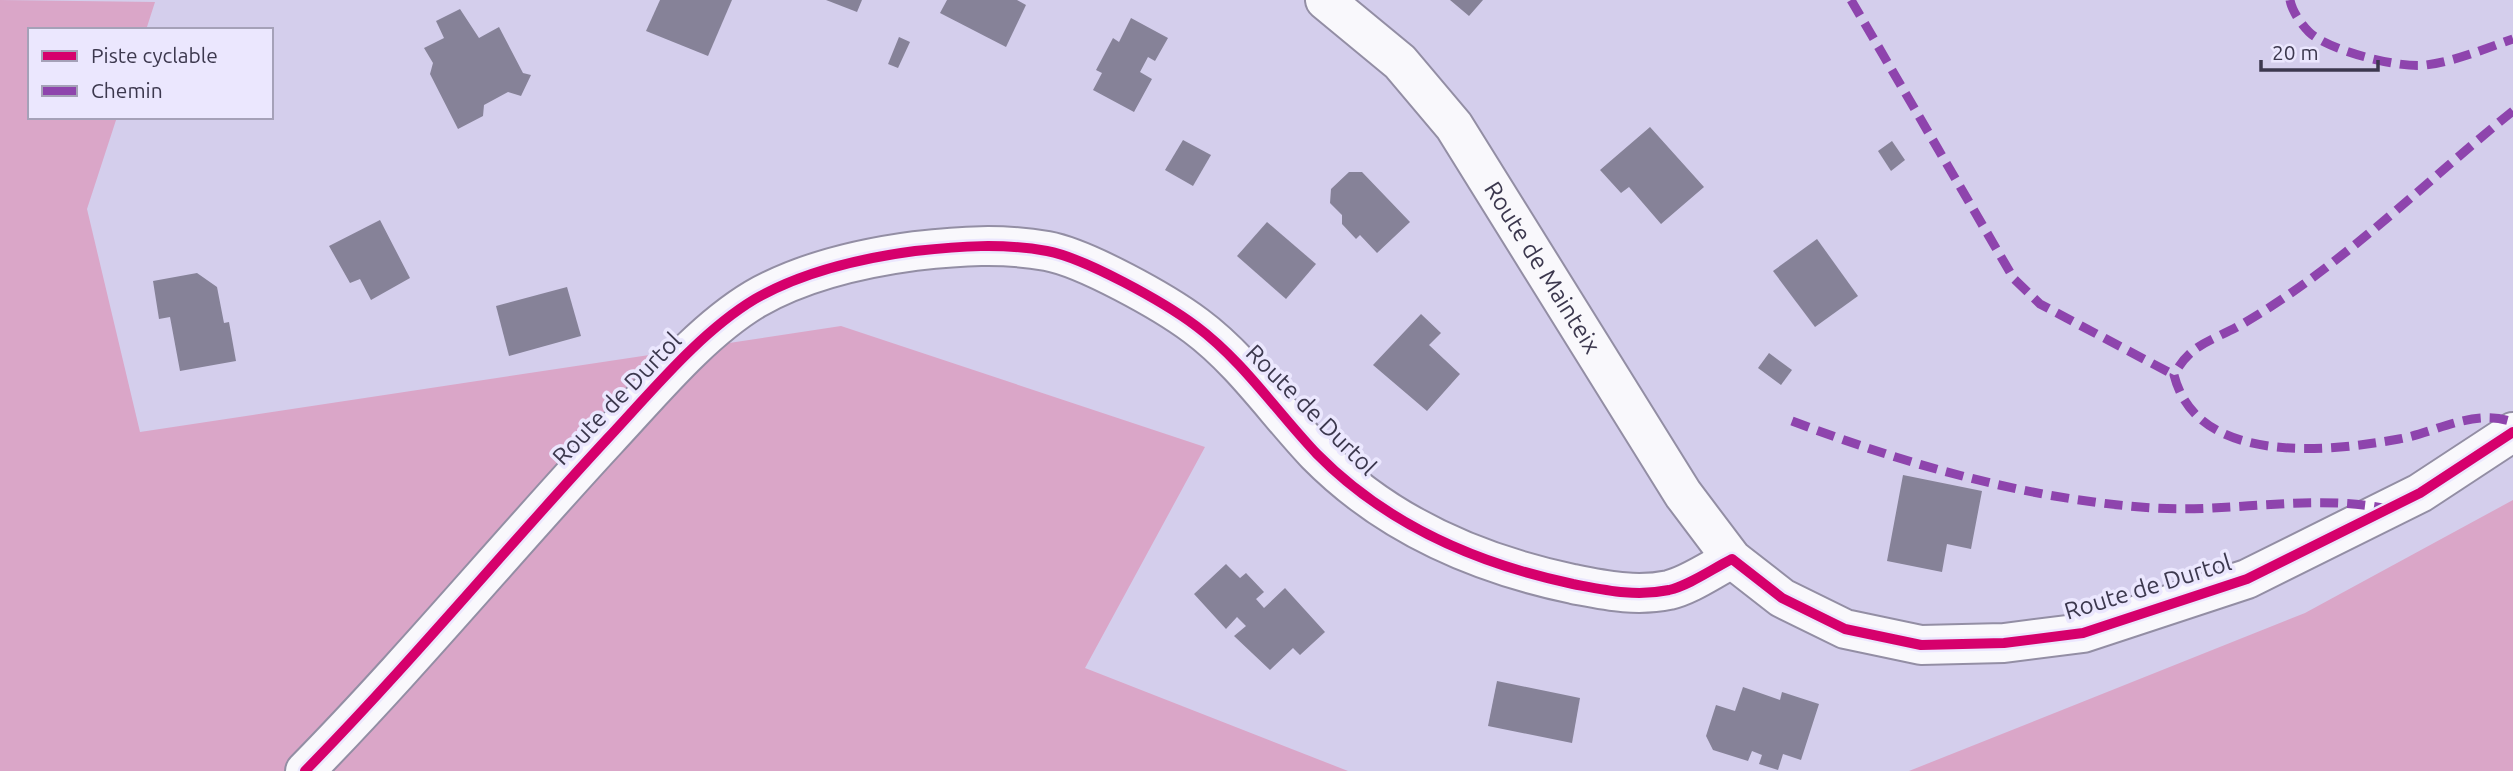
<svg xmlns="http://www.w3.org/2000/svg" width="2513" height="771" font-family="Ubuntu,sans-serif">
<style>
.green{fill:#daa6c8}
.building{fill:#868298}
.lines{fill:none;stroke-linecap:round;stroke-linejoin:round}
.secondary-casing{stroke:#938ea4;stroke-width:42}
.secondary{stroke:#f9f8fc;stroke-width:38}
.quiet{stroke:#8e44ad;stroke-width:9;stroke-dasharray:18 9;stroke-linecap:butt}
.cycleway-casing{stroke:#ebe7fe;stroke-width:15}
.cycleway{stroke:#d6006c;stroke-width:10}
.labels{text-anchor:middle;stroke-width:7;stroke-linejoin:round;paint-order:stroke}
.street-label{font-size:24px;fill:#3c384e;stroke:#ebe7fe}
</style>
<rect width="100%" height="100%" fill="#d4ceec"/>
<g class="green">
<path d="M0,0L155,2L146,30H30V117H117L87,209L140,432L841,326L1205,447L1085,668L1348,771H0Z"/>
<path d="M2513,500V771H1909L2305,613Z"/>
</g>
<g class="building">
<path d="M660,0H732L708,56L646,31Z"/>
<path d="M826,0H862L857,12Z"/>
<path d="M947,0H1017L1026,5L1006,47L940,13Z"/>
<path d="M1450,0H1483L1469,16Z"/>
<path d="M460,9L479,38L499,27L523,73L531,75L521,96L508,92L484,105L483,116L458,129L430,74L433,63L424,48L444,38L436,21Z"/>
<path d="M1131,18L1168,38L1155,61L1148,57L1140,72L1152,79L1134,112L1093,90L1102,73L1096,70L1113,38L1119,42Z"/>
<path d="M899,37L910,42L898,68L888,64Z"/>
<path d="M1650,127L1704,187L1661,224L1629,187L1621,193L1600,170Z"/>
<path d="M1183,140L1211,155L1193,186L1165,170Z"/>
<path d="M1892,141L1905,160L1891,171L1878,151Z"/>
<path d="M1349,172H1362L1410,222L1377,253L1360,235L1356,239L1342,224V215L1330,203L1331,189Z"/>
<path d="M380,220L410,278L371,300L360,279L350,283L329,246Z"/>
<path d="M1267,222L1316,264L1286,299L1237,256Z"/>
<path d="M1817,239L1858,296L1815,327L1773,271Z"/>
<path d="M197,273L217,287L224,323L229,322L236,361L180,371L170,317L159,319L153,281Z"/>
<path d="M567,287L581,336L509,356L496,306Z"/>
<path d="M1421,314L1441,333L1429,345L1460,374L1427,411L1373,365Z"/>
<path d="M1769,353L1792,370L1781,385L1758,368Z"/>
<path d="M1903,475L1982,491L1971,549L1947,544L1942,572L1887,561Z"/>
<path d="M1226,564L1240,578L1246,573L1264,592L1256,599L1264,608L1285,588L1325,632L1300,655L1293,648L1270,670L1234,636L1246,626L1237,617L1226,629L1194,594Z"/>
<path d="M1497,681L1580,698L1572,743L1488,726Z"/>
<path d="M1743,687L1780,700L1782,692L1819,704L1801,760L1783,754L1778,770L1759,764L1762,755L1752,751L1748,761L1713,750L1706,736L1716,705L1735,711Z"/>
</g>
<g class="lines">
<g class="secondary-casing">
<g id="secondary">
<path id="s1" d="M1325,0L1400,62L1454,126L1683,494L1732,559L1782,598L1845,629L1921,645L2004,643L2083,633L2247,579L2420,493L2513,432"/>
<path d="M305,771C410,664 506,548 608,438C652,391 700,332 755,299C802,272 862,258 915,251C960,246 1002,243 1047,251C1085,258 1164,302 1196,326C1243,361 1277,412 1317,454C1386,524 1478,564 1573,584C1605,590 1635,597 1669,590C1690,585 1712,569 1732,559"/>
</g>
</g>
<use href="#secondary" class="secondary"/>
<g class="quiet">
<path d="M1851,0L2014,279L2040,304L2174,375"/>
<path d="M2290,0C2292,11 2301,24 2309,32C2327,50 2400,69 2426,65C2456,61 2484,49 2513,39"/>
<path d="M2513,111C2425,182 2342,266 2244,323C2214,341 2191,342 2174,375C2197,466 2327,452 2399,439C2438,432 2473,408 2513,422"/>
<path d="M1792,421C1908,465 2030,500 2154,508C2232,513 2310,493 2388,509"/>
</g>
<g class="cycleway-casing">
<path id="cycleway" d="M305,771C410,664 506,548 608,438C652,391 700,332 755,299C802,272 862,258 915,251C960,246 1002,243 1047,251C1085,258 1164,302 1196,326C1243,361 1277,412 1317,454C1386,524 1478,564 1573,584C1605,590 1635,597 1669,590C1690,585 1712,569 1732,559L1782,598L1845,629L1921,645L2004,643L2083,633L2247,579L2420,493L2513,432"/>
</g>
<use href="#cycleway" class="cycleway"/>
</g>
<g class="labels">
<g class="street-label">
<text dy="8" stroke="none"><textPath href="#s1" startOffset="348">Route de Mainteix</textPath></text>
<text transform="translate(617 399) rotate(-46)" y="8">Route de Durtol</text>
<text transform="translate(1311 410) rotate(45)" y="8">Route de Durtol</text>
<text transform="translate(2148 587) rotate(-17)" y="8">Route de Durtol</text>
</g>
</g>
<rect x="28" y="28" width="245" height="91" fill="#ebe7fe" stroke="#a5a1b8" stroke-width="2"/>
<rect x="42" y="51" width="35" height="10" fill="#d6006c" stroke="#a5a1b8" stroke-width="2"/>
<text x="91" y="63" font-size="21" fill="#3c384e">Piste cyclable</text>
<rect x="42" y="86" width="35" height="10" fill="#8e44ad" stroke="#a5a1b8" stroke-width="2"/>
<text x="91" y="98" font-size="21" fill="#3c384e">Chemin</text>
<path d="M2261 60v10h117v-10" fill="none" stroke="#3c384e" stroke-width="3.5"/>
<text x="2272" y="60" font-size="21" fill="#3c384e" stroke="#ebe7fe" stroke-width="5" paint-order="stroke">20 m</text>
</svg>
